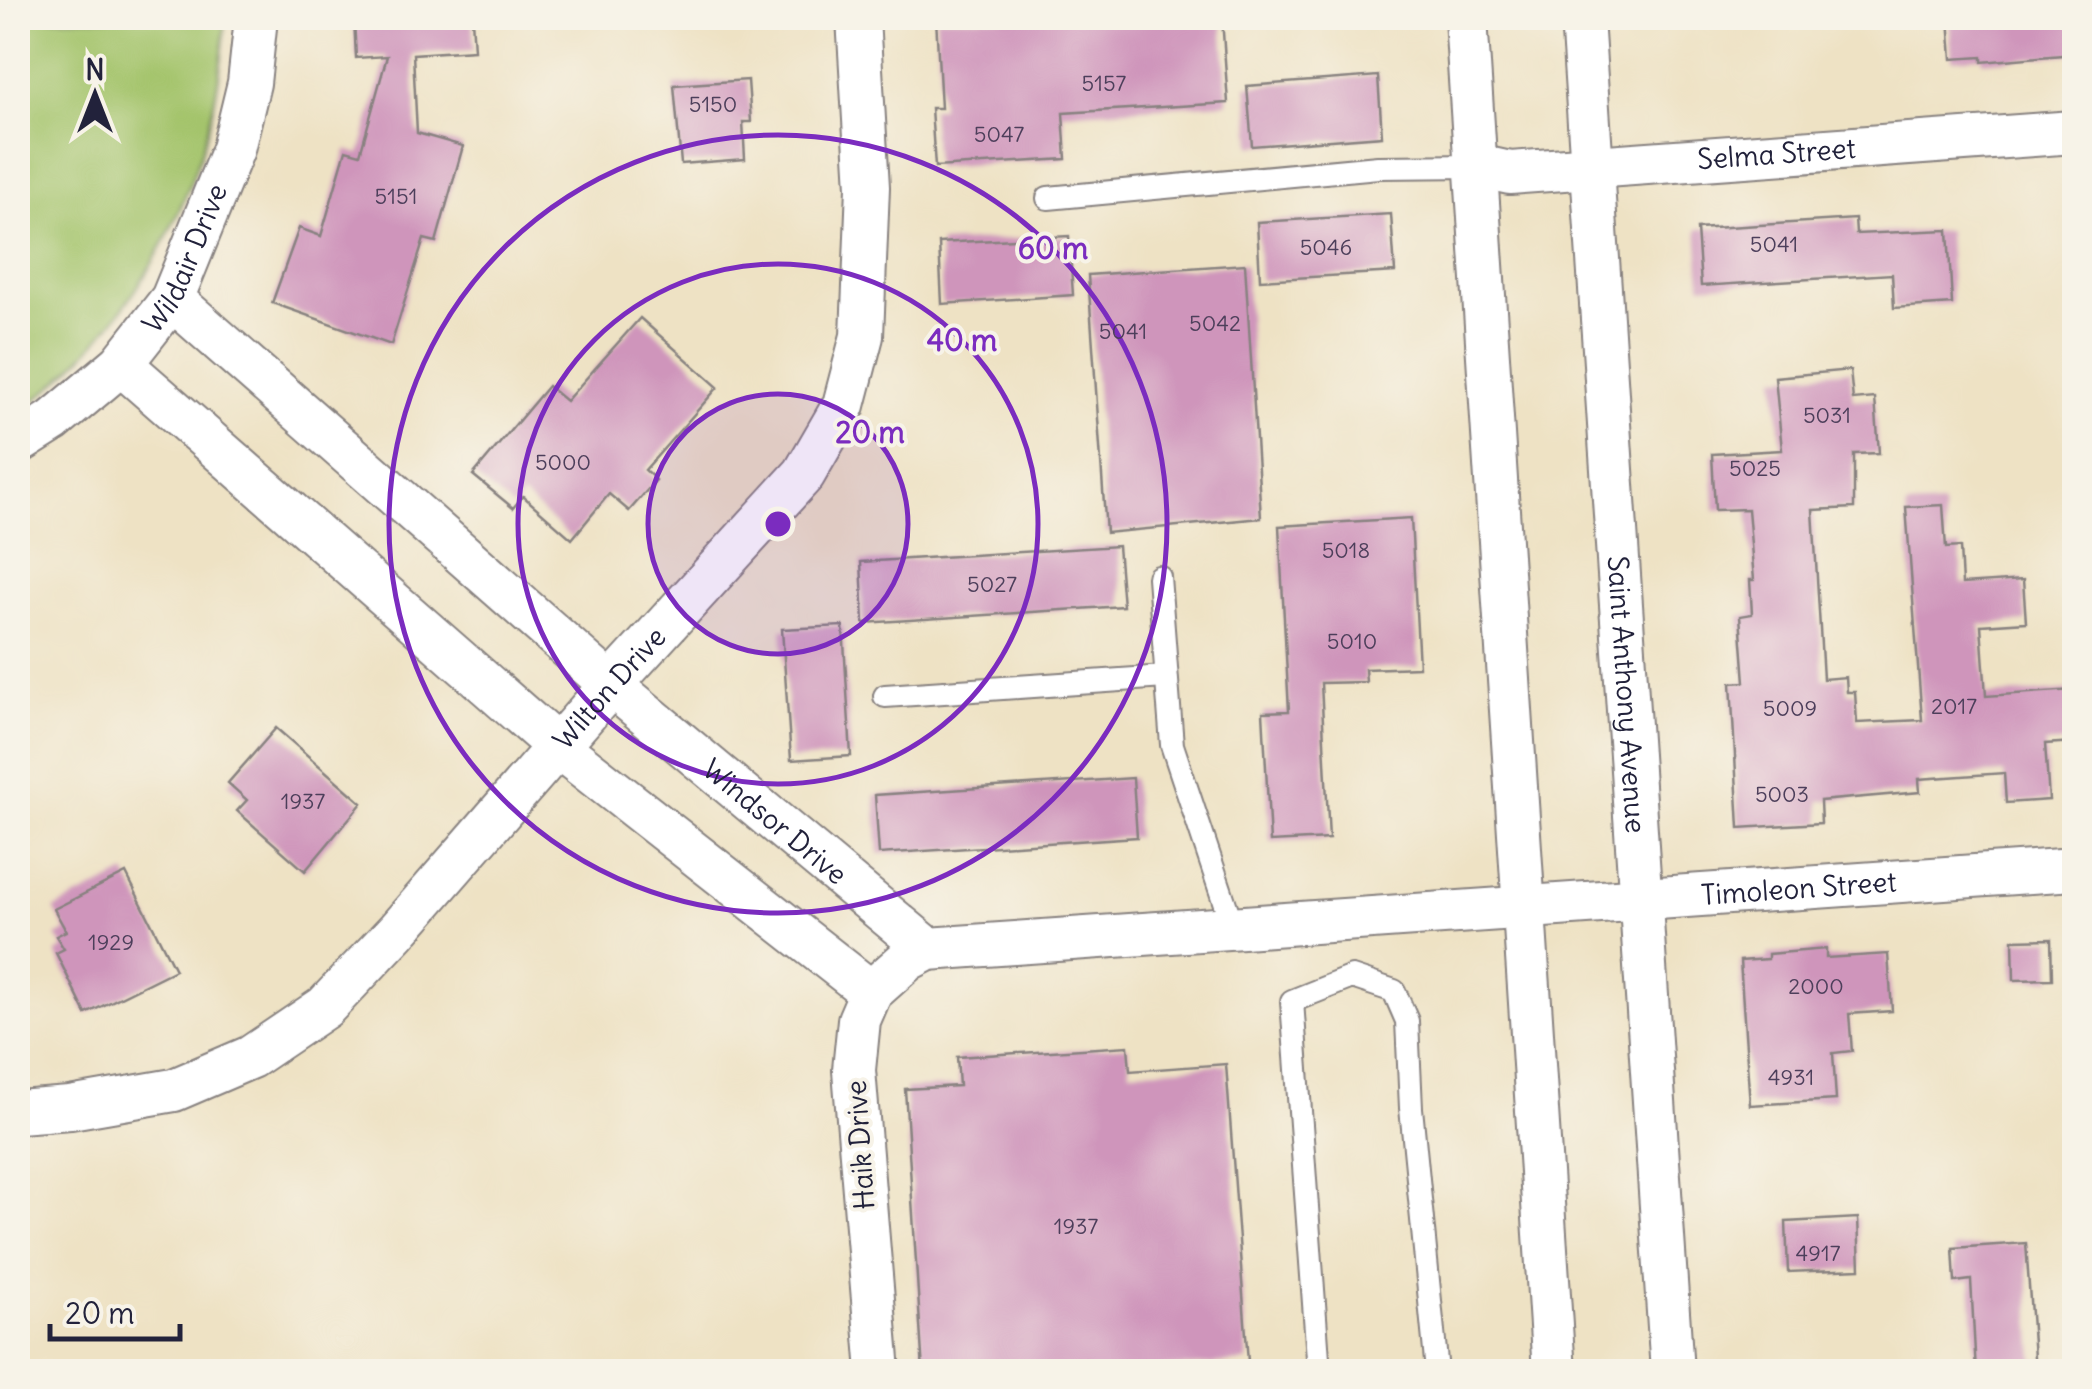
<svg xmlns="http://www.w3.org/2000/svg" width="2092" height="1389" font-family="Delius,sans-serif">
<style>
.green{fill:#a4c46c;stroke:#637354;stroke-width:2.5}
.building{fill:#cf95bb}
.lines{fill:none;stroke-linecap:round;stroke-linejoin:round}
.lane-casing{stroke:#888280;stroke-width:26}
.street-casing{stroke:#888280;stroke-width:46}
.lane{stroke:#fff;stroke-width:22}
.street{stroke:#fff;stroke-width:42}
.ring{fill:none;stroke:#7b2cbf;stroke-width:5}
.labels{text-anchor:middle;stroke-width:8;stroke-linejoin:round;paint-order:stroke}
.number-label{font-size:22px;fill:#4d3f5b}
.street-label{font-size:28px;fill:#22223b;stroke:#f7f3e8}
.centre{fill:#7b2cbf;stroke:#f7f3e8;stroke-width:5}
.ring-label{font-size:30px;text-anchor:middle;font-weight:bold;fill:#7b2cbf;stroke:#f7f3e8;stroke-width:8;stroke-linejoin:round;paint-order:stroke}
</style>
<rect width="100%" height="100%" fill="#f7f3e8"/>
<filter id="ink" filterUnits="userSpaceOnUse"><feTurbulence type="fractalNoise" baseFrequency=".01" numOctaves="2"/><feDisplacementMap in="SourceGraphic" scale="20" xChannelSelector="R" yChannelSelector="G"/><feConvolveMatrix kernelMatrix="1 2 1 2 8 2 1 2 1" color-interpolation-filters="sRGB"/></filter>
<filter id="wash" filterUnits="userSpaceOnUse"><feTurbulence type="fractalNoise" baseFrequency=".0048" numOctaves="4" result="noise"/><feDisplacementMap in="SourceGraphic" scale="40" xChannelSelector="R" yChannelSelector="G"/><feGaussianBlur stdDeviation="2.25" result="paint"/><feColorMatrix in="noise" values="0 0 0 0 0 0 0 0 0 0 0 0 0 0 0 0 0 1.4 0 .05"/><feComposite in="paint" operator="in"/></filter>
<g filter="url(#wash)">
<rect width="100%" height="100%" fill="#eee2c4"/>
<path class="green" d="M18,18H225C219,168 142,325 18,413Z"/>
<g id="blocks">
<g class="building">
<path d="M354,18H472L474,50L413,54L417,133L463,146L436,242L424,239L391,345L272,303L299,228L321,236L346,150L360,154L387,56L356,58Z"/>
<path d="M936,18H1222L1228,103L1063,113L1066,159L935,167L931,108H941Z"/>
<path d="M1949,18H2074V54L1982,62V57L1952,59Z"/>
<path d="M1378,76L1382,136L1252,146L1247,86Z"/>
<path d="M748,80L751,122H743L745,159L681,164L674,85Z"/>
<path d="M1391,214L1395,272L1260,280L1257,222Z"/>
<path d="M1855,219L1856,234L1948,230L1952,304L1894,308L1892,274L1701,286L1697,229Z"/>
<path d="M1069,236L1073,295L942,304L939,243Z"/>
<path d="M1245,264L1261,518L1106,533L1088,275Z"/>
<path d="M640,318L718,387L645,470L656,480L629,511L609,494L572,539L523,496L513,508L473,475L548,386L566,401Z"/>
<path d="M1850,370L1853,400L1875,398L1879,453L1854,454V508L1813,510L1823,679L1846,677L1847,692H1855L1857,723L1922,720L1906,507L1943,505L1946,548L1960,547L1962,584L2023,580L2026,622L1981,625L1986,696L2074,690V742L2045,744L2049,800L2006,803L2004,773L1919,779L1920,792L1820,801L1821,823L1739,828L1731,683L1745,682L1740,616L1752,614L1750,580H1754L1748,509L1715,510L1712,454L1782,450L1775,377Z"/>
<path d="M1411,518L1419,667L1365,669L1366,682L1321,683L1329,839L1270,842L1263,712L1289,711L1279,526Z"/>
<path d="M1118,546L1123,606L864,623L861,562Z"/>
<path d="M843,626L851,756L791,760L782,629Z"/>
<path d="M276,728L362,803L305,871L237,811L247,800L228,783Z"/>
<path d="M1133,778L1137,837L879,854L875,795Z"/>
<path d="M126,873L175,970L86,1014L56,953L64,949L56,936L66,931L54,909Z"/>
<path d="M2051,939L2052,979L2014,980L2013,940Z"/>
<path d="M1826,949V958L1888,954L1892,1011L1849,1014L1852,1051L1833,1053L1836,1100L1750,1105L1740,961L1768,959V954Z"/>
<path d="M1128,1046L1130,1071L1226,1064L1248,1362L1110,1372H923L905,1089L959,1086L957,1057Z"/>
<path d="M1858,1218L1860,1269L1788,1272L1786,1222Z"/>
<path d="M2026,1243L2035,1372H1976L1971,1280L1955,1282L1953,1248Z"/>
</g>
</g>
</g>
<g filter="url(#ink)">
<use href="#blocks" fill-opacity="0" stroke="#888280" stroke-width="2.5"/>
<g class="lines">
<g class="lane-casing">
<g id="lane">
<path d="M1048,198L1378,167L1478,166"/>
<path d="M1159,577L1172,745L1233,928"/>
<path d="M885,696L1165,677"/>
<path d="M1319,1372L1292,1001L1352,977L1394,991L1407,1021L1411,1108L1437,1372"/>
</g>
</g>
<g class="street-casing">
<g id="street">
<path d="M1466,18L1554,1372"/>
<path id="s1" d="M1582,18L1672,1372"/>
<path id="s2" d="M1478,166L1510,173L2074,132"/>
<path id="s3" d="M172,299L611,685L928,949L2074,869"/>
<path d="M121,364L557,746L871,992"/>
<path id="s4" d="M18,443L53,421L121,364L172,299L233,149L249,83L256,18"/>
<path id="s5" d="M18,1112L70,1108L174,1090L251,1057L325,1007L396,932L611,685L804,474L844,405L862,336L868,187L858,18"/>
<path d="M879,1372L854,1070L859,1020L871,992L907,960L928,949"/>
</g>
</g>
<use href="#lane" class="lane"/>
<use href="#street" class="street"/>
</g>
</g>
<circle cx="778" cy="524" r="130" fill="#7b2cbf" fill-opacity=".12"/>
<g class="ring">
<circle cx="778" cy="524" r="130"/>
<circle cx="778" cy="524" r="260"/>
<circle cx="778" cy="524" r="389"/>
</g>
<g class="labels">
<g class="number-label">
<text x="1104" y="91">5157</text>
<text x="713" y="112">5150</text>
<text x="999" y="142">5047</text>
<text x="396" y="204">5151</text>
<text x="1774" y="252">5041</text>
<text x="1326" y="255">5046</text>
<text x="1215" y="331">5042</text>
<text x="1123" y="339">5041</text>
<text x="1827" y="423">5031</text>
<text x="563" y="470">5000</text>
<text x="1755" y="476">5025</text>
<text x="1346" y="558">5018</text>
<text x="992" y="592">5027</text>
<text x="1352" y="649">5010</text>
<text x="1954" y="714">2017</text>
<text x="1790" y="716">5009</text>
<text x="1782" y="802">5003</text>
<text x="303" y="809">1937</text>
<text x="111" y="950">1929</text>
<text x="1816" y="994">2000</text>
<text x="1791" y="1085">4931</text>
<text x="1076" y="1234">1937</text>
<text x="1818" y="1261">4917</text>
</g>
<g class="street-label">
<text dy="10" stroke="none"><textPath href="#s2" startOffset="300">Selma Street</textPath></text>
<text dy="10" stroke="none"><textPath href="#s4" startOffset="255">Wildair Drive</textPath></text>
<text dy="10" stroke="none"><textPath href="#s5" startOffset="758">Wilton Drive</textPath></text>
<text dy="10" stroke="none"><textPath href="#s1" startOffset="678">Saint Anthony Avenue</textPath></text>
<text dy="10" stroke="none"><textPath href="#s3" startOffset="798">Windsor Drive</textPath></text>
<text dy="10" stroke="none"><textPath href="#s3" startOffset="1870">Timoleon Street</textPath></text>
<text transform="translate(860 1145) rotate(-94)" y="10">Haik Drive</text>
</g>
</g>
<circle cx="778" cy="524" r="15" class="centre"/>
<g class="ring-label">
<text x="1053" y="259">60 m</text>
<text x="962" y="351">40 m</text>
<text x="870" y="443">20 m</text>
</g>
<rect width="2092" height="1389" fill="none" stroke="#f7f3e8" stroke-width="60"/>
<g transform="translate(95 95)" stroke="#f7f3e8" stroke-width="8" paint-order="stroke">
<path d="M0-8L18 38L0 25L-18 38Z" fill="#22223b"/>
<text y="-15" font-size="28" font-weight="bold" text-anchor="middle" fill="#22223b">N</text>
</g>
<path d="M50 1324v15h130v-15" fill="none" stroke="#22223b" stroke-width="5"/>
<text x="65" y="1324" font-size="30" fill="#22223b" stroke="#f7f3e8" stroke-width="8" paint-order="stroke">20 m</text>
</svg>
